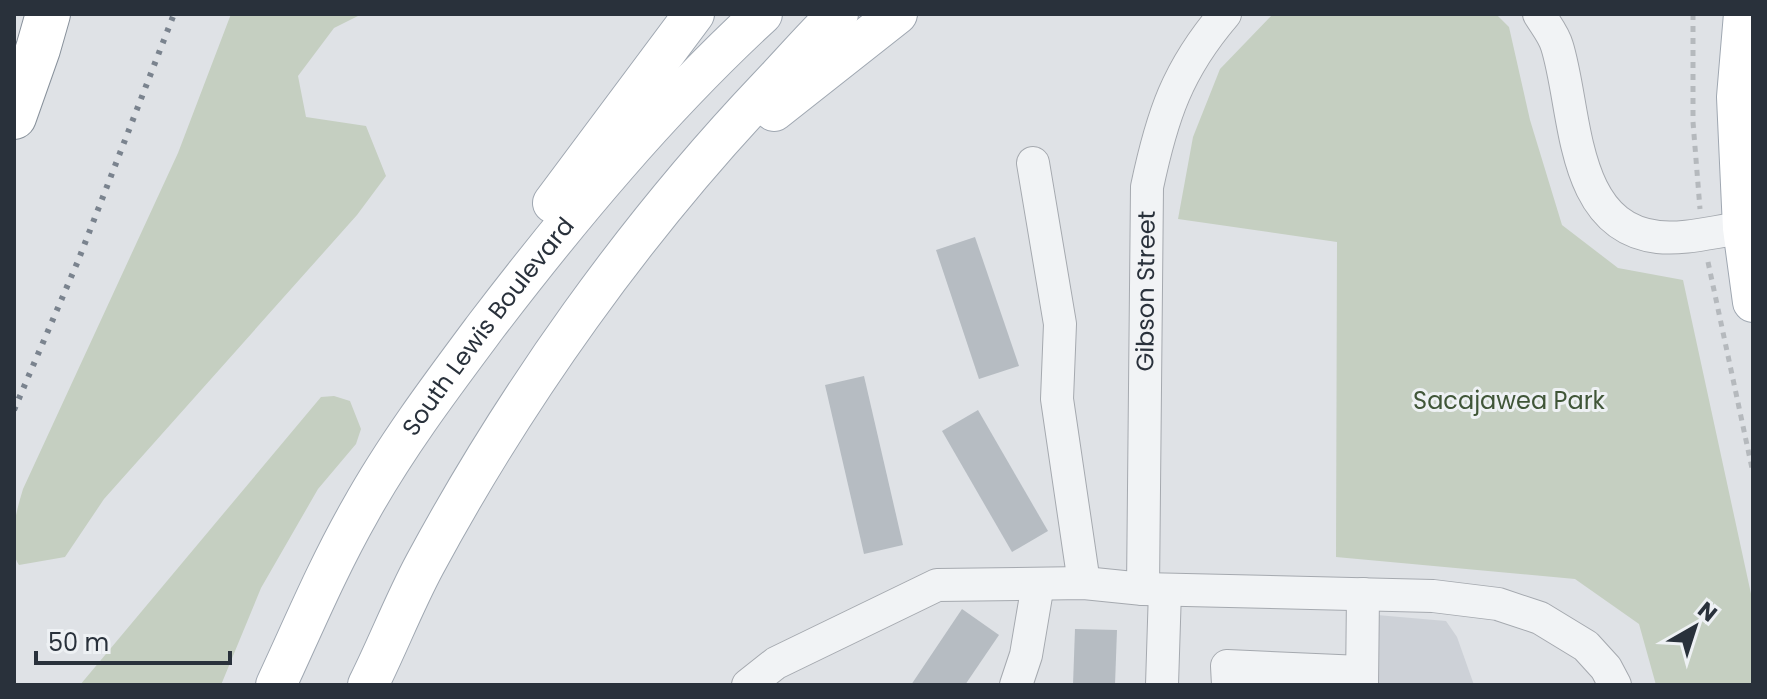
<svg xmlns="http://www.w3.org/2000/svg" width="1767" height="699" font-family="Poppins,sans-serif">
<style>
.built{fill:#cdd1d7}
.green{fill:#c5cfc1}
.building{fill:#b6bcc2}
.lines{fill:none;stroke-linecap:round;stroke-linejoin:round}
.minor-casing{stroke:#a5a9af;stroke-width:34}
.major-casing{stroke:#9fa7b1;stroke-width:42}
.highway-casing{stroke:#88919b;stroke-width:46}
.path{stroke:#b5b9bd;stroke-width:5;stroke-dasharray:6 6;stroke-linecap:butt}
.minor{stroke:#f1f3f5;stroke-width:32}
.major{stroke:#fff;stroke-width:40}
.highway{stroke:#fff;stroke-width:44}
.rail{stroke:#7a838e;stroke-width:6;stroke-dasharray:4 8;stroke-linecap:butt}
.labels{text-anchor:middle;stroke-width:6;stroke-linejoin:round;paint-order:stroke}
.street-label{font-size:24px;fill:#29313b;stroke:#eef1f4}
.park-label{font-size:24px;fill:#405638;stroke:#eef1f4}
</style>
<rect width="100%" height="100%" fill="#dfe2e6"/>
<path class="built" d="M1354,613L1446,621L1457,637L1474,685H1351Z"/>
<g class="green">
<path d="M231,14H362L334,28L298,76L306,117L366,126L386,176L357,215L104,499L65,557L19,565C6,546 17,509 23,489L178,153Z"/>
<path d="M1273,14H1496L1509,27L1530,120L1562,225L1618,268L1683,280L1753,603V685H1656L1639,624L1575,579L1336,557L1337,242L1178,219L1193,137L1220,69Z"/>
<path d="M334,396L350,401L361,429L356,444L318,489L261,588L221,685H80L321,397Z"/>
</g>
<g class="building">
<path d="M975,237L1019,366L979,379L936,250Z"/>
<path d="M864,376L903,545L864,554L825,385Z"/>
<path d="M978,410L1048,531L1012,552L942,431Z"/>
<path d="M962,609L999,635L965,685H911Z"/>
<path d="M1075,629L1117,630L1115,685H1073Z"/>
</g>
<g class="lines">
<g class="minor-casing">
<g id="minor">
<path d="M1539,14C1545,24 1554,35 1557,46C1577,110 1569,227 1658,237C1685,240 1716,231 1743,228"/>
<path d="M1033,163L1060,324L1057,399L1084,583"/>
<path id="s1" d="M1143,589L1147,187C1162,116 1177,70 1225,14"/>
<path d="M748,685L776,663L937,585L1084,583L1143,589L1433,596L1498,604L1540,618L1586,646L1606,668L1615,685"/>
<path d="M1016,685L1026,655L1038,584"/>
<path d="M1162,685L1165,590"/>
<path d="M1228,685L1227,666L1361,672"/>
<path d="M1362,685L1363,594"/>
</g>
</g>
<g class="major-casing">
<g id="major">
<path d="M1744,14L1737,97L1743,228L1753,302"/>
<path d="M774,111L897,14"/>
<path d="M553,203L694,14"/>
<path id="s2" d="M276,685C303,627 328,567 360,511C396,446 442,385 486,326C570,216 660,108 762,14"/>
<path d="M368,685C388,645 404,603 425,564C516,395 635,228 767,89C791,64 813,38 838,14"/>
</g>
</g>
<g class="highway-casing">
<path id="highway" d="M14,117L38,49L48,14"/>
</g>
<g class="path">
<path d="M1693,14V122L1700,209"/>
<path d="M1708,262L1753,473"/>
</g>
<use href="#minor" class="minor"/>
<use href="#major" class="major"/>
<use href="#highway" class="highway"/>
<path class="rail" d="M14,410L78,261L174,14"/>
</g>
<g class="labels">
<g class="street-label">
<text dy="8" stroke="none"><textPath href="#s1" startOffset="298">Gibson Street</textPath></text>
<text dy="8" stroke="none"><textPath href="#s2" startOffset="418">South Lewis Boulevard</textPath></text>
</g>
<g class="park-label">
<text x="1509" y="409">Sacajawea Park</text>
</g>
</g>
<rect width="1767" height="699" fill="none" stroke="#29313b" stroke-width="32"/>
<g transform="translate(1695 627) rotate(39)" stroke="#eef1f4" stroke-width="6" paint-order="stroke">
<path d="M0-6L14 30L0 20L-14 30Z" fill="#29313b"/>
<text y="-12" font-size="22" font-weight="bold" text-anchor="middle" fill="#29313b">N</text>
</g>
<path d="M36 651v12h194v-12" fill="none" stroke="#29313b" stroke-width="4"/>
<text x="48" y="651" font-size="24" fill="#29313b" stroke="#eef1f4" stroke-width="6" paint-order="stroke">50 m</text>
</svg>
